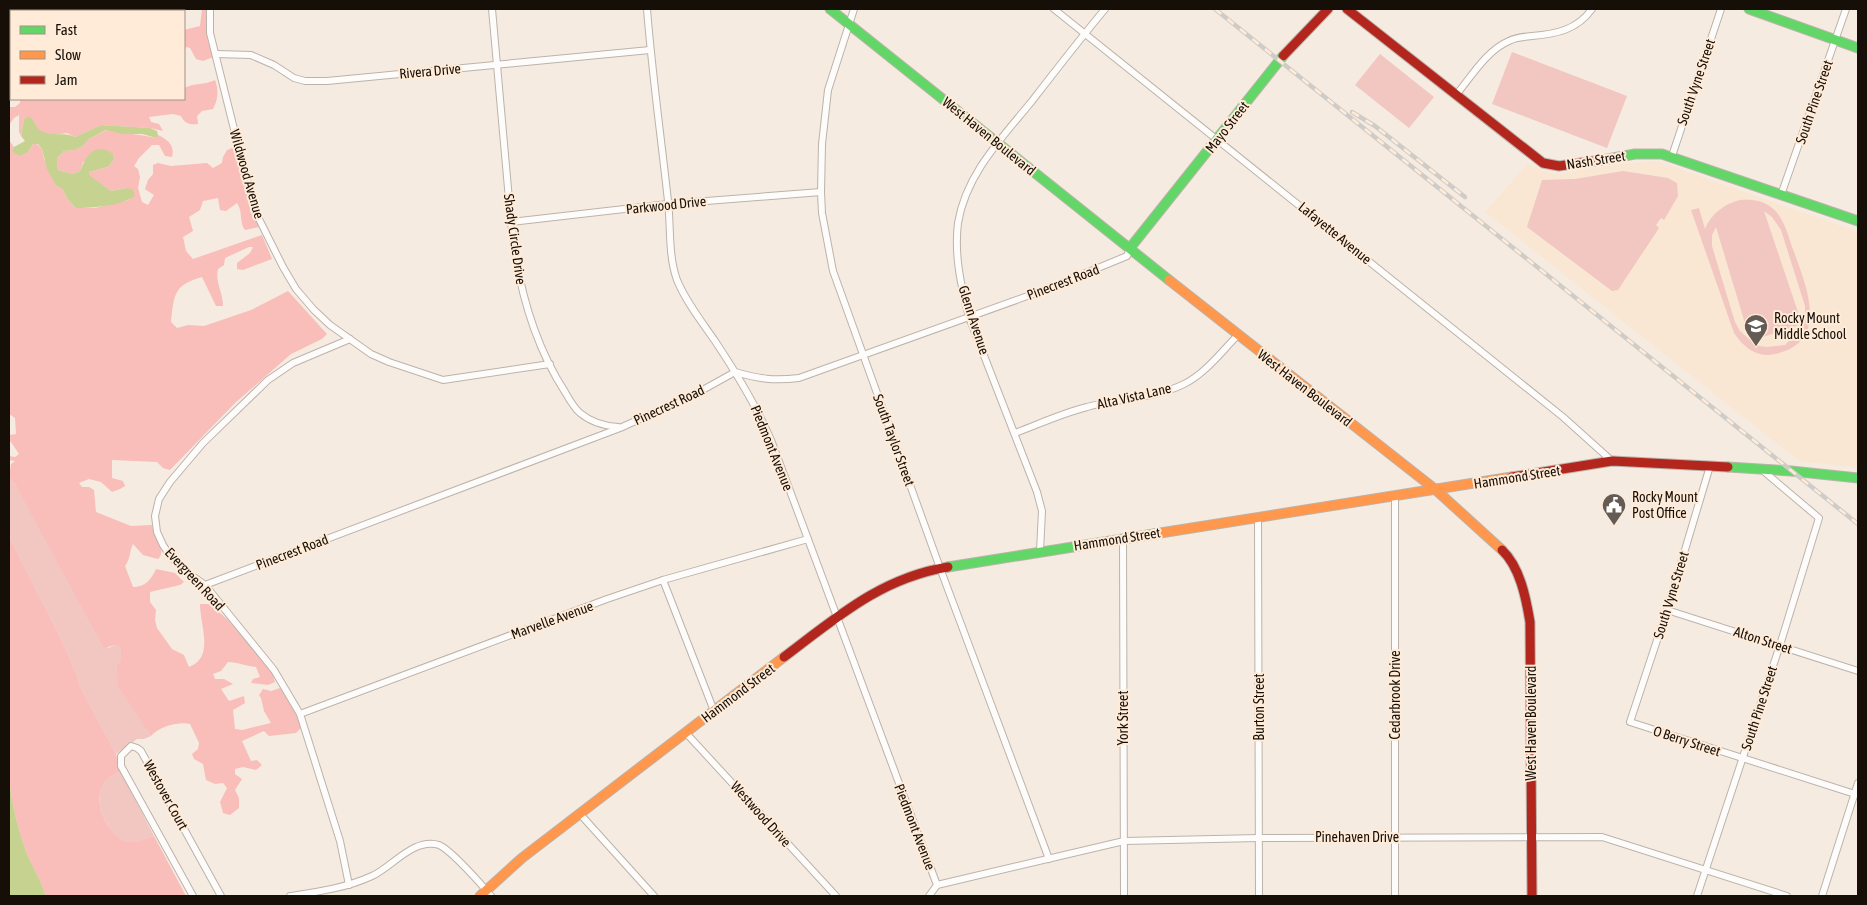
<svg xmlns="http://www.w3.org/2000/svg" width="1867" height="905" font-family="'Asap Condensed',sans-serif">
<style>
.built{fill:#f9e7d3}
.green{fill:#f2c6c1;fill-rule:evenodd}
.forest{fill:#f9bdba}
.water{fill:#c6d390}
.lines{fill:none;stroke-linecap:round;stroke-linejoin:round}
.street-casing{stroke:#bbb3ab;stroke-width:8}
.fast-casing{stroke:#bbb3ab;stroke-width:11}
.slow-casing{stroke:#bbb3ab;stroke-width:11}
.jam-casing{stroke:#bbb3ab;stroke-width:11}
.street{stroke:#fefcfa;stroke-width:6}
.fast{stroke:#63d668;stroke-width:9}
.slow{stroke:#ff974d;stroke-width:9}
.jam{stroke:#b3261e;stroke-width:9}
.rail-casing{stroke:#cfccc8;stroke-width:4.5}
.rail{stroke:#ffebd7;stroke-width:2.5;stroke-dasharray:8;stroke-linecap:butt}
.labels{text-anchor:middle;stroke-width:4;stroke-linejoin:round;paint-order:stroke}
.street-label{font-size:14px;fill:#150f08;stroke:#ffebd7}
.poi-label{font-size:14px;fill:#150f08;stroke:#ffebd7;text-anchor:start}
</style>
<rect width="100%" height="100%" fill="#f6ebe0"/>
<path class="built" d="M1657,161L1858,232V468L1799,461L1485,212L1528,163L1544,171L1556,174L1623,164Z"/>
<g class="green">
<path d="M1512,52L1627,96L1607,148L1492,104Z"/>
<path d="M1380,54L1434,97L1409,128L1355,85Z"/>
<path d="M1623,171L1668,178L1677,183L1678,196L1664,220L1661,218L1656,225L1659,228L1618,290L1612,291L1527,227L1542,180L1575,179Z"/>
<path d="M1740,200C1751,199 1763,200 1772,208C1785,218 1788,237 1794,252C1807,288 1830,342 1775,354C1757,358 1744,348 1734,333L1691,210L1699,208L1705,229C1711,214 1724,204 1740,200ZM1764,211L1772,217L1781,230L1805,306V315L1801,329L1785,345L1767,347L1759,346L1751,341L1802,324ZM1716,227L1750,340L1740,331L1735,322L1712,246V235Z"/>
<path d="M9,477L15,484L108,648L116,645L121,648V661L146,728L151,736L144,739H137L116,754L80,687L77,675L61,639L9,536Z"/>
<path d="M120,770L154,836C148,837 141,841 135,842C111,844 94,808 101,789C105,778 113,777 120,770Z"/>
</g>
<g class="forest">
<path d="M9,9H130L129,11H11V94H9Z"/>
<path d="M202,9H206L208,42L213,57L203,61L196,59L190,48L186,47L184,53V30L200,26Z"/>
<path d="M215,80C219,90 218,100 213,109L202,111L197,116L198,124C190,125 185,124 181,116L173,114L149,117L151,122L159,124L163,131L150,128L101,125L75,137L67,133L54,135L42,132L37,129L31,117H27L24,119L21,136L19,132V115L14,118L9,125V107H15L20,103V99H146L150,100L184,99V88C194,83 205,85 215,80Z"/>
<path d="M107,130C123,134 140,134 157,138L158,135C168,140 175,145 172,157L165,156L159,145H152L139,158L134,166L138,169L140,177L138,188L142,202L148,205L154,195L145,189L148,180L153,174V165L158,163L171,166L207,163L213,168L222,163L223,157L227,150L235,147L249,200L259,227L245,230C239,223 243,211 237,203L226,211L220,210L218,198L203,201L200,210L189,217L193,231L183,237L186,251L193,259L262,235L272,259L243,270L237,269V263L250,253L253,247H249L225,258L224,265L218,269C215,283 223,292 223,306H216L202,277C174,285 174,294 171,322L177,328L188,325L204,326L251,310L288,291L327,334L322,339L291,354L235,403L170,470L163,468L157,462L112,460V478L123,481L125,486L120,489L112,492L101,482L89,479L79,483L82,487H89L94,490L96,512L131,526L152,525C154,537 167,551 158,559L143,555L133,544C129,551 131,559 125,566L133,587C145,587 151,580 156,569L175,573L184,582L180,585L150,592V602L156,610L155,620L157,628L172,649L184,655L189,667C215,657 200,626 200,604H210L228,620L272,671L275,682L268,685L251,683L253,679L260,677L256,667C245,666 238,662 228,662L221,671L213,674L215,679H224L233,684L221,689L229,701L244,696L245,703L233,710L235,729L242,730L271,723L264,711L261,698L259,695L263,689L271,691L280,688C290,701 296,713 301,728L296,733L269,736L264,731L242,741L251,761L257,760L262,765L256,770L243,767L235,769V774L242,779L235,790L239,798V808L230,815L223,813L220,802L227,788L223,783L215,784L206,780L203,764L194,759L192,754L198,749L199,743L190,724C179,721 158,727 151,736L118,686L117,665L121,661V648L116,645L104,648L15,484L9,477L11,464L15,461L9,460V456L15,457L19,454L11,442L9,441V435L16,434L15,418L9,414V140L14,147L12,151L28,152L33,144H37L42,149L44,159L55,184L63,190L68,200L76,208H95L129,200L127,188L111,191L89,176V172L108,167L114,159L113,154L83,162L80,171L72,174L58,170L57,158L64,151L75,150L83,146L89,139Z"/>
<path d="M9,536L61,639L77,675L80,687L116,754L120,770C113,777 105,778 101,789C94,808 111,844 135,842C141,841 148,837 154,836L186,896H46C41,881 33,869 27,854C18,829 12,805 9,779Z"/>
</g>
<g class="water">
<path d="M27,117H31L38,129C51,138 62,131 75,137L101,125L150,128L157,131L158,135L157,138L142,134H122L106,130L89,139L83,146L75,150L64,151L57,158L58,170L72,174L80,171C86,155 96,141 113,154L114,159L108,167L89,172V175L111,191L127,188L133,190L135,196C120,206 93,208 76,208L68,200L63,190L55,184L47,169L42,149L38,144H33L28,152L19,156L12,151L14,147L25,141L21,136L24,119Z"/>
<path d="M9,779C12,805 18,829 27,854C33,868 41,881 46,896H9Z"/>
</g>
<g class="lines">
<g class="street-casing">
<g id="street">
<path d="M210,9V33L244,169L259,219L283,267L296,289L314,310L330,325L371,354L389,362L443,380L550,364"/>
<path d="M492,9L511,222C517,281 532,341 565,392C569,399 574,408 580,413C592,423 604,426 618,427"/>
<path d="M647,9C652,73 661,137 668,201C671,227 668,255 677,280C686,302 702,322 715,341C737,374 756,405 771,440L937,885"/>
<path d="M854,9L828,90L822,144L821,192L822,213L833,271L940,568L1049,859"/>
<path d="M1054,9L1563,417L1612,461"/>
<path d="M216,54L251,55L274,65L294,78L305,81H327L650,50"/>
<path d="M1456,95C1471,77 1487,50 1509,41C1516,37 1524,37 1532,36C1556,34 1577,30 1592,9"/>
<path d="M1672,156L1721,9"/>
<path d="M1781,195L1846,9"/>
<path d="M511,222L668,204L821,192"/>
<path d="M1015,433C1039,424 1063,413 1087,407C1119,398 1154,399 1184,384C1205,374 1222,351 1238,335"/>
<path d="M1710,466L1667,610L1630,722L1858,795"/>
<path d="M1258,517L1259,896"/>
<path d="M1123,539L1124,896"/>
<path d="M1040,551L1042,511L1037,492L969,317C961,286 954,255 958,223C966,174 1002,138 1032,101C1056,70 1080,39 1105,9"/>
<path d="M663,580L714,711"/>
<path d="M205,585L620,428L699,392L735,372C760,379 773,381 799,378L1047,289L1127,256L1130,248"/>
<path d="M1667,610L1858,671"/>
<path d="M300,714L607,599L663,580L808,539"/>
<path d="M686,733L836,896"/>
<path d="M580,814L654,896"/>
<path d="M349,885L340,841L300,714L274,670L205,585L188,573L170,556L163,545L157,532L155,516L159,499L170,482L203,443L268,380L293,363L350,339"/>
<path d="M193,896L121,766V756L131,746L137,748L141,751L221,896"/>
<path d="M290,896C317,892 346,888 372,876C392,867 414,837 439,845C451,850 482,885 491,896"/>
<path d="M929,896L937,885L1124,841L1259,838L1602,837L1787,896"/>
<path d="M1395,896V495"/>
<path d="M1697,896L1780,645L1819,518L1761,469"/>
<path d="M1822,896L1858,783"/>
</g>
</g>
<g class="fast-casing">
<g id="fast">
<path d="M830,9L1169,280"/>
<path d="M1749,9L1858,48"/>
<path d="M1602,160L1635,154H1662L1858,221"/>
<path d="M1130,248L1283,56"/>
<path d="M1728,467L1791,471L1858,478"/>
<path d="M948,567L1154,534"/>
</g>
</g>
<g class="slow-casing">
<g id="slow">
<path d="M1169,280L1436,490L1502,550"/>
<path d="M1154,534L1512,477"/>
<path d="M480,896L522,858L784,657"/>
</g>
</g>
<g class="jam-casing">
<g id="jam">
<path d="M1347,9L1543,163L1559,166L1602,160"/>
<path d="M1283,56L1328,9"/>
<path d="M1512,477L1612,461L1728,467"/>
<path d="M1502,550C1520,567 1526,598 1530,622L1532,896"/>
<path d="M784,657C837,617 881,578 948,567"/>
</g>
</g>
<use href="#street" class="street"/>
<use href="#fast" class="fast"/>
<use href="#slow" class="slow"/>
<use href="#jam" class="jam"/>
<g class="rail-casing">
<g id="rail">
<path d="M1215,9L1858,524"/>
<path d="M1352,112L1375,126L1465,197"/>
</g>
</g>
<use href="#rail" class="rail"/>
</g>
<defs>
<g id="school-pin" transform="scale(1.25)"><path d="M0 17L-7.5 6A9.5 9.5 0 1 1 7.5 6Z" fill="#645c54" stroke="#ffebd7"/><path d="M0-5L7-2L0 1L-7-2ZM-4 1L0 2.5L4 1V4Q0 6-4 4Z" fill="#fff"/></g>
<g id="civic-pin" transform="scale(1.25)"><path d="M0 17L-7.5 6A9.5 9.5 0 1 1 7.5 6Z" fill="#645c54" stroke="#ffebd7"/><path d="M-.6-6.5H3V-4.5H.6V-3L4-1V1h2V6H-6V1h2V-1L-.6-3ZM-1.2 2.5V6h2.4V2.5Z" fill="#fff"/></g>
</defs>
<g fill-rule="evenodd">
<use href="#school-pin" x="1756" y="326"/>
<use href="#civic-pin" x="1614" y="505"/>
</g>
<g class="labels">
<g class="street-label">
<text transform="translate(430 71) rotate(-5)" y="5">Rivera Drive</text>
<text transform="translate(1696 82) rotate(-71)" y="5">South Vyne Street</text>
<text transform="translate(1814 102) rotate(-71)" y="5">South Pine Street</text>
<text transform="translate(1227 127) rotate(-52)" y="5">Mayo Street</text>
<text transform="translate(989 136) rotate(39)" y="5">West Haven Boulevard</text>
<text transform="translate(1596 160) rotate(-9)" y="5">Nash Street</text>
<text transform="translate(247 174) rotate(74)" y="5">Wildwood Avenue</text>
<text transform="translate(666 205) rotate(-6)" y="5">Parkwood Drive</text>
<text transform="translate(1335 233) rotate(39)" y="5">Lafayette Avenue</text>
<text transform="translate(515 239) rotate(82)" y="5">Shady Circle Drive</text>
<text transform="translate(1063 282) rotate(-21)" y="5">Pinecrest Road</text>
<text transform="translate(974 320) rotate(72)" y="5">Glenn Avenue</text>
<text transform="translate(1305 388) rotate(38)" y="5">West Haven Boulevard</text>
<text transform="translate(1134 396) rotate(-13)" y="5">Alta Vista Lane</text>
<text transform="translate(669 405) rotate(-25)" y="5">Pinecrest Road</text>
<text transform="translate(894 440) rotate(70)" y="5">South Taylor Street</text>
<text transform="translate(772 448) rotate(68)" y="5">Piedmont Avenue</text>
<text transform="translate(1517 477) rotate(-9)" y="5">Hammond Street</text>
<text transform="translate(1117 539) rotate(-9)" y="5">Hammond Street</text>
<text transform="translate(292 552) rotate(-21)" y="5">Pinecrest Road</text>
<text transform="translate(195 579) rotate(47)" y="5">Evergreen Road</text>
<text transform="translate(1671 595) rotate(-73)" y="5">South Vyne Street</text>
<text transform="translate(552 620) rotate(-20)" y="5">Marvelle Avenue</text>
<text transform="translate(1763 640) rotate(18)" y="5">Alton Street</text>
<text transform="translate(738 693) rotate(-37)" y="5">Hammond Street</text>
<text transform="translate(1395 695) rotate(-90)" y="5">Cedarbrook Drive</text>
<text transform="translate(1259 707) rotate(-90)" y="5">Burton Street</text>
<text transform="translate(1759 708) rotate(-72)" y="5">South Pine Street</text>
<text transform="translate(1123 718) rotate(-90)" y="5">York Street</text>
<text transform="translate(1531 723) rotate(-90)" y="5">West Haven Boulevard</text>
<text transform="translate(1687 741) rotate(18)" y="5">O Berry Street</text>
<text transform="translate(166 795) rotate(61)" y="5">Westover Court</text>
<text transform="translate(761 814) rotate(48)" y="5">Westwood Drive</text>
<text transform="translate(915 827) rotate(69)" y="5">Piedmont Avenue</text>
<text x="1357" y="842">Pinehaven Drive</text>
</g>
<g class="poi-label">
<text x="1774" y="323">Rocky Mount<tspan x="1774" dy="16">Middle School</tspan></text>
<text x="1632" y="502">Rocky Mount<tspan x="1632" dy="16">Post Office</tspan></text>
</g>
</g>
<rect width="1867" height="905" fill="none" stroke="#150f08" stroke-width="20"/>
<rect x="10" y="10" width="175" height="90" fill="#ffebd7" stroke="#a19384"/>
<rect x="20" y="26" width="25" height="8" fill="#63d668" stroke="#a19384"/>
<text x="55" y="35" font-size="15" fill="#150f08">Fast</text>
<rect x="20" y="51" width="25" height="8" fill="#ff974d" stroke="#a19384"/>
<text x="55" y="60" font-size="15" fill="#150f08">Slow</text>
<rect x="20" y="76" width="25" height="8" fill="#b3261e" stroke="#a19384"/>
<text x="55" y="85" font-size="15" fill="#150f08">Jam</text>
</svg>
